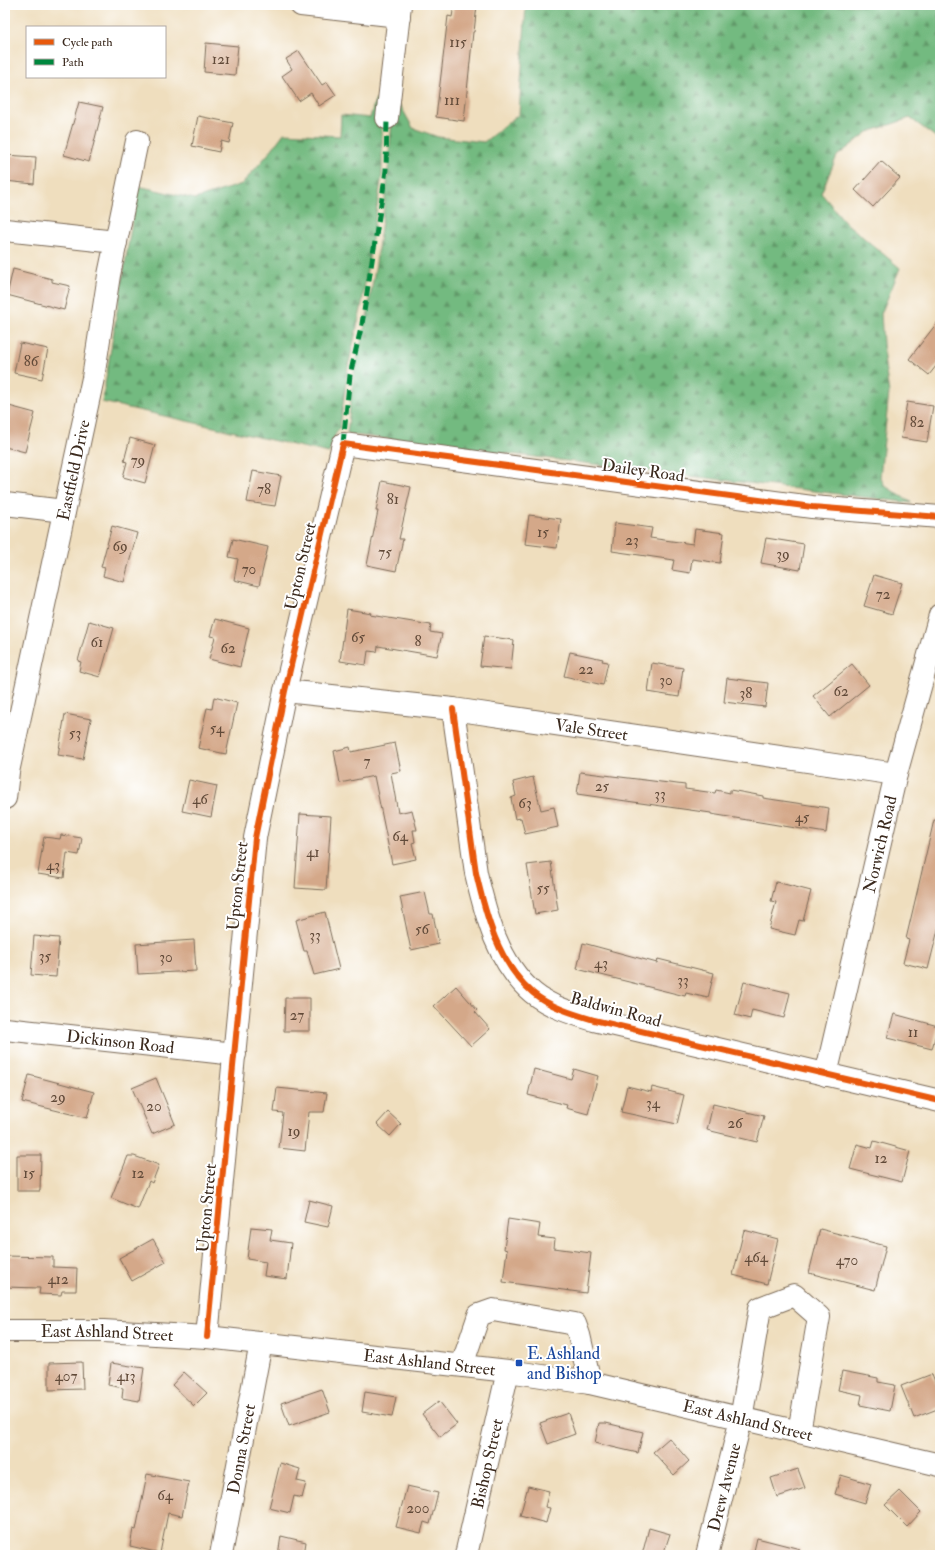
<svg xmlns="http://www.w3.org/2000/svg" width="945" height="1560" font-family="'IM FELL Double Pica',serif">
<style>
.forest{fill:url(#forest-firs);stroke:#57724f}
.building{fill:#d4a889}
.lines{fill:none;stroke-linecap:round;stroke-linejoin:round}
.minor-casing{stroke:#7a6956;stroke-width:24}
.major-casing{stroke:#7a6956;stroke-width:24}
.minor{stroke:#fff;stroke-width:22}
.major{stroke:#fff;stroke-width:22}
.quiet{stroke:#00873e;stroke-width:5;stroke-dasharray:10 5;stroke-linecap:butt}
.cycleway-casing{stroke:#fff;stroke-width:8}
.cycleway{stroke:#e8590c;stroke-width:6}
.transit-dot{fill:#1a4fb4;stroke:#fff;stroke-width:1.5}
.labels{text-anchor:middle;stroke-width:4;stroke-linejoin:round;paint-order:stroke}
.number-label{font-size:15px;fill:#614a39}
.street-label{font-size:17px;fill:#3b2a1e;stroke:#fff}
.transit-label{font-size:17px;fill:#164399;stroke:#fff;text-anchor:start}
</style>
<defs>
<pattern id="forest-firs" width="22" height="20" patternUnits="userSpaceOnUse"><rect width="22" height="20" fill="#73ba80"/><path d="M5 1l3.5 6h-7zM16 11l3.5 6h-7z" fill="#609768"/></pattern>
</defs>
<rect width="100%" height="100%" fill="#fff"/>
<filter id="ink" filterUnits="userSpaceOnUse"><feTurbulence type="fractalNoise" baseFrequency=".025" numOctaves="2"/><feDisplacementMap in="SourceGraphic" scale="8" xChannelSelector="R" yChannelSelector="G"/><feConvolveMatrix kernelMatrix="1 2 1 2 8 2 1 2 1" color-interpolation-filters="sRGB"/></filter>
<filter id="wash" filterUnits="userSpaceOnUse"><feTurbulence type="fractalNoise" baseFrequency=".012" numOctaves="4" result="noise"/><feDisplacementMap in="SourceGraphic" scale="16" xChannelSelector="R" yChannelSelector="G"/><feGaussianBlur stdDeviation="0.9" result="paint"/><feColorMatrix in="noise" values="0 0 0 0 0 0 0 0 0 0 0 0 0 0 0 0 0 1.4 0 .05"/><feComposite in="paint" operator="in"/></filter>
<g filter="url(#wash)">
<rect width="100%" height="100%" fill="#efdebe"/>
<g class="forest">
<path d="M526,5H940V150L937,138L910,118L868,132L837,156L821,193L846,223L900,268L881,314L884,358L889,393L880,477L885,486L912,503L347,434L354,372L367,317L376,263L387,185L393,107L400,105L413,128L438,137L484,142L519,114Z"/>
<path d="M375,100L383,101L379,116L382,130V175L361,309L348,367L340,427L335,435L329,453L102,402L138,186L195,199L242,184L269,153L284,133L340,136L341,115L370,118Z"/>
</g>
<g id="blocks">
<g class="building">
<path d="M454,5H477L474,32H473L464,121L436,117L448,16L452,17Z"/>
<path d="M206,43L238,46L235,75L204,72Z"/>
<path d="M299,51L322,85L327,82L336,95L319,106L311,93L299,101L282,76L292,69L286,59Z"/>
<path d="M79,102L103,107L89,162L64,155Z"/>
<path d="M198,116L233,123L229,143L221,141L219,152L192,146Z"/>
<path d="M5,155L36,157L34,184L5,181Z"/>
<path d="M881,161L900,178L873,207L855,190Z"/>
<path d="M13,269L52,279V282L70,286L64,310L7,295Z"/>
<path d="M940,319V361L929,375L909,359Z"/>
<path d="M20,343L48,349L42,379L14,373Z"/>
<path d="M907,402L933,406L927,442L901,438Z"/>
<path d="M9,406L35,413L25,452L5,447V423Z"/>
<path d="M130,438L155,445L145,483L123,477L127,462L124,461Z"/>
<path d="M253,471L281,476L275,506L247,502Z"/>
<path d="M382,481L411,487L399,539H403L396,571L367,565L378,511H376Z"/>
<path d="M529,515L561,519L557,548L525,544Z"/>
<path d="M615,523L652,528L650,538L693,544L695,529L724,533L720,563L692,559L690,573L672,570L674,560L612,551Z"/>
<path d="M112,526L137,533L124,582L103,576L105,568L101,567Z"/>
<path d="M766,538L804,544L800,570L761,563Z"/>
<path d="M233,539L268,547L259,586L234,580L238,559L229,557Z"/>
<path d="M874,575L902,583L892,614L864,606Z"/>
<path d="M347,609L371,613L370,615L431,625L430,632L442,634L437,656L378,646L377,652L368,651L366,665L340,661Z"/>
<path d="M215,619L249,628L240,667L209,659L215,637L210,636Z"/>
<path d="M89,621L114,628L100,677L79,671L81,662L78,661Z"/>
<path d="M484,636L514,640L511,669L480,666Z"/>
<path d="M570,652L603,659L602,661L608,662L603,685L564,676Z"/>
<path d="M652,663L683,668L679,697L648,692Z"/>
<path d="M852,664L869,685L830,717L813,696Z"/>
<path d="M727,678L768,683L765,707L724,702Z"/>
<path d="M214,697L237,703L226,754L198,748L207,708L212,709Z"/>
<path d="M65,714L91,719L83,759L58,755Z"/>
<path d="M395,743L401,771L391,773L398,813L412,810L417,830H413L415,842L412,843L416,859L392,864L374,776L340,783L334,751L350,747L351,752Z"/>
<path d="M580,772L685,785V789L715,793L716,790L730,793V790L763,796V798L829,808L826,833L711,814V813L577,794Z"/>
<path d="M533,777L541,810L554,807L558,827L525,834L521,818L515,819L511,798L516,796L513,782Z"/>
<path d="M189,780L217,786L211,817L182,811Z"/>
<path d="M300,814L331,816L326,890L295,888Z"/>
<path d="M934,820L940,821V922L928,969L903,963L909,940L906,939Z"/>
<path d="M61,835L82,838L79,855L67,853L64,878L38,874L44,837L60,839Z"/>
<path d="M551,862L558,910L535,914L527,865Z"/>
<path d="M776,882L811,891L803,921L799,920L795,935L769,929L776,902L771,901Z"/>
<path d="M425,892L430,914H433L439,944L411,950L400,897Z"/>
<path d="M325,912L339,969L314,975L307,951H304L296,920Z"/>
<path d="M34,936L59,938L56,977L31,975Z"/>
<path d="M194,940L196,971L138,974L136,944Z"/>
<path d="M583,943L657,963L658,959L714,973L708,998L686,993L685,996L577,969Z"/>
<path d="M744,982L790,993L784,1018L752,1010L750,1019L735,1015Z"/>
<path d="M456,986L477,1010L475,1012L490,1029L471,1046L434,1006Z"/>
<path d="M285,998H310V1031H284Z"/>
<path d="M894,1014L938,1026L932,1049L887,1038Z"/>
<path d="M534,1069L571,1079L574,1069L598,1076L588,1114L566,1108L567,1105L528,1095Z"/>
<path d="M29,1075L94,1092L87,1118L22,1102Z"/>
<path d="M156,1078L175,1124L152,1134L132,1088Z"/>
<path d="M627,1086L651,1092L652,1087L684,1095L677,1124L621,1112Z"/>
<path d="M277,1088L327,1093L324,1112H309L305,1151L279,1148L283,1113L274,1112Z"/>
<path d="M713,1104L764,1116L757,1142L707,1130Z"/>
<path d="M388,1112L401,1124L390,1136L377,1124Z"/>
<path d="M874,1141L910,1151L902,1182L850,1169L857,1144L872,1148Z"/>
<path d="M17,1155H41L40,1191H17Z"/>
<path d="M128,1156H134L159,1165L152,1183L149,1181L138,1209L111,1198Z"/>
<path d="M309,1200L333,1206L328,1227L304,1222Z"/>
<path d="M508,1219L540,1224L538,1237L555,1239L554,1248L591,1253L586,1293L503,1282L507,1250L504,1249Z"/>
<path d="M251,1227L272,1229L270,1240L291,1243L287,1279L264,1276L266,1262L247,1259Z"/>
<path d="M820,1229L886,1246L875,1290L809,1273Z"/>
<path d="M744,1230L778,1239L767,1284L733,1275Z"/>
<path d="M153,1239L166,1262L132,1281L119,1258Z"/>
<path d="M5,1256L53,1257V1267L77,1268L76,1291H62L61,1295L39,1294L40,1288L5,1287Z"/>
<path d="M82,1362L83,1389L49,1390V1363Z"/>
<path d="M111,1363L144,1368L139,1401L122,1398L123,1388L108,1385Z"/>
<path d="M842,1371L878,1378V1382L895,1385L890,1411L860,1405L862,1395L838,1390Z"/>
<path d="M184,1372L207,1393L194,1406L172,1385Z"/>
<path d="M932,1374L940,1394V1408L914,1418L901,1386Z"/>
<path d="M322,1389L330,1412L289,1426L281,1403Z"/>
<path d="M365,1392L396,1397L392,1417L362,1412Z"/>
<path d="M439,1401L457,1424L440,1437L422,1414Z"/>
<path d="M568,1413L575,1434L548,1444L540,1423Z"/>
<path d="M599,1423H606L643,1432L638,1453L595,1443Z"/>
<path d="M669,1438L689,1461L674,1475L653,1452Z"/>
<path d="M280,1463L300,1469L297,1481L306,1483L302,1498L294,1496L290,1513L269,1508Z"/>
<path d="M798,1469L805,1488L777,1497L771,1478Z"/>
<path d="M147,1474L189,1482L182,1516L168,1513L160,1553L130,1546L133,1529L136,1530Z"/>
<path d="M841,1475L871,1484L865,1503L835,1494Z"/>
<path d="M407,1486L438,1493L430,1524L424,1522L421,1533L396,1527Z"/>
<path d="M528,1486L549,1491L545,1507L550,1508L546,1523L520,1516Z"/>
<path d="M900,1491L921,1512L907,1527L885,1505Z"/>
<path d="M649,1528L670,1534L663,1555H642Z"/>
<path d="M281,1536L306,1542L304,1555H278Z"/>
<path d="M757,1538L800,1549L799,1555H753Z"/>
</g>
</g>
</g>
<g filter="url(#ink)">
<use href="#blocks" fill-opacity="0" stroke="#7a6956" stroke-width="1"/>
<g class="lines">
<g class="minor-casing">
<g id="minor">
<path d="M301,5L399,16"/>
<path d="M387,118L400,5"/>
<path d="M5,230L116,242"/>
<path d="M5,504L64,511"/>
<path id="s1" d="M285,691L453,709L896,774"/>
<path d="M453,709L476,873C486,916 498,963 533,993C550,1007 574,1014 594,1020L940,1101"/>
<path id="s2" d="M5,798L8,772L93,378L109,275L137,141"/>
<path id="s3" d="M5,1029L235,1054"/>
<path id="s4" d="M826,1075L896,774L940,615"/>
<path d="M207,1337L255,838L285,691L343,444L812,507L940,517"/>
<path d="M462,1365L479,1315L493,1310L575,1324L579,1335L590,1383"/>
<path id="s5" d="M221,1555L261,1343"/>
<path id="s6" d="M466,1555L508,1371"/>
<path id="s7" d="M707,1555L741,1419L760,1308L794,1295L819,1317L799,1432"/>
</g>
</g>
<g class="major-casing">
<g id="major">
<path id="s8" d="M5,1331H103L207,1337L508,1371L590,1383L940,1465"/>
</g>
</g>
<use href="#minor" class="minor"/>
<use href="#major" class="major"/>
<path class="quiet" d="M343,444L350,375L362,324L383,191L386,170L387,118"/>
<g class="cycleway-casing">
<g id="cycleway">
<path d="M453,709L476,873C486,916 498,963 533,993C550,1007 574,1014 594,1020L940,1101"/>
<path d="M207,1337L255,838L285,691L343,444L812,507L940,517"/>
</g>
</g>
<use href="#cycleway" class="cycleway"/>
</g>
</g>
<rect class="transit-dot" x="515" y="1359" width="8" height="8" rx="2"/>
<g class="labels">
<g class="number-label">
<text x="458" y="47">115</text>
<text x="221" y="64">121</text>
<text x="452" y="105">111</text>
<text x="31" y="366">86</text>
<text x="917" y="427">82</text>
<text x="138" y="465">79</text>
<text x="264" y="494">78</text>
<text x="393" y="504">81</text>
<text x="543" y="537">15</text>
<text x="632" y="545">23</text>
<text x="120" y="551">69</text>
<text x="385" y="557">75</text>
<text x="783" y="559">39</text>
<text x="249" y="574">70</text>
<text x="883" y="599">72</text>
<text x="358" y="642">65</text>
<text x="418" y="646">8</text>
<text x="97" y="647">61</text>
<text x="228" y="653">62</text>
<text x="586" y="674">22</text>
<text x="666" y="685">30</text>
<text x="841" y="696">62</text>
<text x="746" y="698">38</text>
<text x="217" y="733">54</text>
<text x="75" y="738">53</text>
<text x="367" y="766">7</text>
<text x="602" y="791">25</text>
<text x="660" y="799">33</text>
<text x="200" y="804">46</text>
<text x="525" y="808">63</text>
<text x="802" y="822">45</text>
<text x="400" y="841">64</text>
<text x="313" y="857">41</text>
<text x="53" y="870">43</text>
<text x="543" y="893">55</text>
<text x="422" y="934">56</text>
<text x="315" y="940">33</text>
<text x="45" y="961">35</text>
<text x="166" y="962">30</text>
<text x="601" y="968">43</text>
<text x="683" y="985">33</text>
<text x="297" y="1020">27</text>
<text x="913" y="1037">11</text>
<text x="58" y="1102">29</text>
<text x="653" y="1108">34</text>
<text x="154" y="1111">20</text>
<text x="735" y="1128">26</text>
<text x="294" y="1136">19</text>
<text x="881" y="1163">12</text>
<text x="29" y="1178">15</text>
<text x="138" y="1178">12</text>
<text x="756" y="1262">464</text>
<text x="847" y="1265">470</text>
<text x="58" y="1284">412</text>
<text x="66" y="1381">407</text>
<text x="126" y="1381">413</text>
<text x="165" y="1500">64</text>
<text x="418" y="1513">200</text>
</g>
<g class="street-label">
<text dy="6" stroke="none"><textPath href="#s2" startOffset="335">Eastfield Drive</textPath></text>
<text transform="translate(643 470) rotate(8)" y="6">Dailey Road</text>
<text transform="translate(300 566) rotate(-77)" y="6">Upton Street</text>
<text dy="6" stroke="none"><textPath href="#s1" startOffset="309">Vale Street</textPath></text>
<text dy="6" stroke="none"><textPath href="#s4" startOffset="237">Norwich Road</textPath></text>
<text transform="translate(237 886) rotate(-84)" y="6">Upton Street</text>
<text transform="translate(616 1009) rotate(15)" y="6">Baldwin Road</text>
<text dy="6" stroke="none"><textPath href="#s3" startOffset="116">Dickinson Road</textPath></text>
<text transform="translate(206 1208) rotate(-85)" y="6">Upton Street</text>
<text dy="6" stroke="none"><textPath href="#s8" startOffset="102">East Ashland Street</textPath></text>
<text dy="6" stroke="none"><textPath href="#s8" startOffset="426">East Ashland Street</textPath></text>
<text dy="6" stroke="none"><textPath href="#s8" startOffset="750">East Ashland Street</textPath></text>
<text dy="6" stroke="none"><textPath href="#s5" startOffset="108">Donna Street</textPath></text>
<text dy="6" stroke="none"><textPath href="#s6" startOffset="94">Bishop Street</textPath></text>
<text dy="6" stroke="none"><textPath href="#s7" startOffset="70">Drew Avenue</textPath></text>
</g>
<g class="transit-label">
<text x="527" y="1359">E. Ashland<tspan x="527" dy="20">and Bishop</tspan></text>
</g>
</g>
<rect width="945" height="1560" fill="none" stroke="#fff" stroke-width="20"/>
<rect x="26" y="26" width="140" height="52" fill="#ffffff" stroke="#b1aaa5"/>
<rect x="34" y="39" width="20" height="6" fill="#e8590c" stroke="#b1aaa5"/>
<text x="62" y="46" font-size="12" fill="#3b2a1e">Cycle path</text>
<rect x="34" y="59" width="20" height="6" fill="#00873e" stroke="#b1aaa5"/>
<text x="62" y="66" font-size="12" fill="#3b2a1e">Path</text>
</svg>
